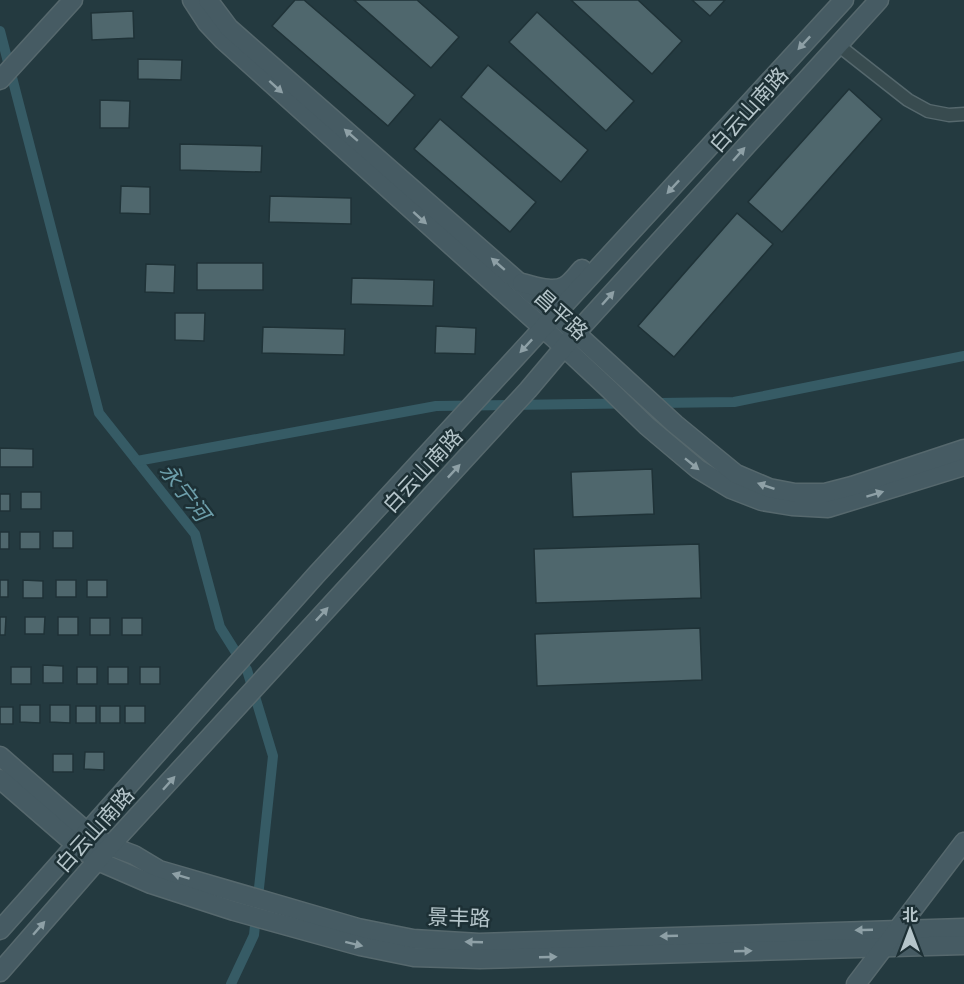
<svg xmlns="http://www.w3.org/2000/svg" width="964" height="984" font-family="'Archivo Narrow','Noto Sans SC',sans-serif">
<style>
.lines{fill:none;stroke-linecap:round;stroke-linejoin:round}
.canal{stroke:#365b65;stroke-width:10}
.building{fill:#4f676d;stroke:#1f3237;stroke-width:1.5}
.street-casing{stroke:#56686d;stroke-width:15}
.secondary-casing{stroke:#56686d;stroke-width:21}
.street{stroke:#384b4f;stroke-width:12}
.secondary{stroke:#465b63;stroke-width:18}
.oneway{fill:#8ea0a6}
.labels{text-anchor:middle;stroke-width:5;stroke-linejoin:round;paint-order:stroke}
.street-label{font-size:21px;fill:#b5c5ca;stroke:#1d3035}
.water-label{font-size:22px;font-style:italic;fill:#6d9eaa;stroke:#1d3035}
</style>
<rect width="100%" height="100%" fill="#243a40"/>
<g class="lines">
<g class="canal">
<path d="M0,31L99,413L195,534L220,627L247,670L273,756L254,935L231,984"/>
<path d="M137,461L436,406L734,402L964,356"/>
</g>
</g>
<g class="building">
<path d="M295,0H304L415,95L388,126L272,26Z"/>
<path d="M354,0H417L459,37L431,68Z"/>
<path d="M571,0H638L682,41L652,74Z"/>
<path d="M692,0H725L710,16Z"/>
<path d="M133,11L134,38L92,40L91,13Z"/>
<path d="M537,12L634,101L606,131L509,42Z"/>
<path d="M138,59L182,60L181,80L138,79Z"/>
<path d="M488,65L588,150L561,182L461,97Z"/>
<path d="M849,89L882,119L782,232L748,202Z"/>
<path d="M100,100L130,101L129,128H100Z"/>
<path d="M440,119L536,202L510,232L414,149Z"/>
<path d="M180,144L262,146L261,172L180,170Z"/>
<path d="M121,186L150,187V214L120,213Z"/>
<path d="M270,196L351,198V224L269,222Z"/>
<path d="M737,213L773,244L674,357L638,326Z"/>
<rect x="197" y="263" width="66" height="27"/>
<path d="M146,264L175,265L174,293L145,292Z"/>
<path d="M352,278L434,280L433,306L351,304Z"/>
<path d="M175,313H205L204,341L175,340Z"/>
<path d="M436,326L476,328L475,354L435,353Z"/>
<path d="M263,327L345,329L344,355L262,353Z"/>
<path d="M0,448L33,449V467H0Z"/>
<path d="M652,469L654,514L573,517L571,472Z"/>
<rect x="21" y="492" width="20" height="17"/>
<rect x="0" y="494" width="10" height="17"/>
<rect x="53" y="531" width="20" height="17"/>
<rect x="0" y="532" width="9" height="17"/>
<rect x="20" y="532" width="20" height="17"/>
<path d="M699,544L701,598L536,603L534,549Z"/>
<rect x="0" y="580" width="8" height="17"/>
<path d="M23,580L43,581V598H23Z"/>
<rect x="56" y="580" width="20" height="17"/>
<rect x="87" y="580" width="20" height="17"/>
<path d="M0,617H6L5,635H0Z"/>
<path d="M25,617H45L44,634H25Z"/>
<rect x="58" y="617" width="20" height="18"/>
<rect x="90" y="618" width="20" height="17"/>
<rect x="122" y="618" width="20" height="17"/>
<path d="M700,628L702,680L537,686L535,634Z"/>
<path d="M43,665L63,666V683H43Z"/>
<rect x="11" y="667" width="20" height="17"/>
<rect x="77" y="667" width="20" height="17"/>
<rect x="108" y="667" width="20" height="17"/>
<rect x="140" y="667" width="20" height="17"/>
<path d="M20,705H40V723L20,722Z"/>
<path d="M50,705H70V723L50,722Z"/>
<rect x="76" y="706" width="20" height="17"/>
<rect x="100" y="706" width="20" height="17"/>
<rect x="125" y="706" width="20" height="17"/>
<rect x="0" y="707" width="13" height="17"/>
<path d="M85,752H104V770L84,769Z"/>
<rect x="53" y="754" width="20" height="18"/>
</g>
<g class="lines">
<g class="street-casing">
<path id="street" d="M838,45L908,100L928,111L949,115L964,114"/>
</g>
<g class="secondary-casing">
<g id="secondary">
<path d="M192,0L207,23L223,40L564,347L610,390L647,426L698,469L731,489L762,501L792,506L828,508L964,466"/>
<path d="M208,0L229,28L555,314L675,424L736,474L769,488L795,493H825L852,486L964,449"/>
<path d="M0,80L73,0"/>
<path d="M522,283C535,286 553,293 565,286C572,282 577,274 582,269"/>
<path d="M0,756L87,832L110,846L134,855L159,870L358,928L413,939L479,943L964,928"/>
<path d="M0,779L76,845L98,861L151,884L234,911L360,946L414,957L480,959L964,945"/>
<path d="M0,930L316,575L844,0"/>
<path d="M0,972L110,846L528,390L576,333L879,0"/>
<path d="M856,984L964,842"/>
</g>
</g>
<use href="#street" class="street"/>
<use href="#secondary" class="secondary"/>
</g>
<defs><path id="oneway-solid" d="M-6-.8H1V-3.2L6.5 0L1 3.2V.8H-6Z" transform="scale(1.5)"/></defs>
<g class="oneway">
<use href="#oneway-solid" transform="translate(804 43) rotate(133)"/>
<use href="#oneway-solid" transform="translate(276 87) rotate(42)"/>
<use href="#oneway-solid" transform="translate(351 135) rotate(-139)"/>
<use href="#oneway-solid" transform="translate(739 154) rotate(-48)"/>
<use href="#oneway-solid" transform="translate(673 187) rotate(133)"/>
<use href="#oneway-solid" transform="translate(420 218) rotate(42)"/>
<use href="#oneway-solid" transform="translate(498 264) rotate(-139)"/>
<use href="#oneway-solid" transform="translate(608 298) rotate(-48)"/>
<use href="#oneway-solid" transform="translate(526 346) rotate(133)"/>
<use href="#oneway-solid" transform="translate(692 464) rotate(39)"/>
<use href="#oneway-solid" transform="translate(454 471) rotate(-47)"/>
<use href="#oneway-solid" transform="translate(766 486) rotate(-161)"/>
<use href="#oneway-solid" transform="translate(875 494) rotate(-17)"/>
<use href="#oneway-solid" transform="translate(322 614) rotate(-47)"/>
<use href="#oneway-solid" transform="translate(169 783) rotate(-48)"/>
<use href="#oneway-solid" transform="translate(181 876) rotate(-163)"/>
<use href="#oneway-solid" transform="translate(39 928) rotate(-49)"/>
<use href="#oneway-solid" transform="translate(864 930) rotate(178)"/>
<use href="#oneway-solid" transform="translate(669 936) rotate(178)"/>
<use href="#oneway-solid" transform="translate(474 942) rotate(-178)"/>
<use href="#oneway-solid" transform="translate(354 944) rotate(14)"/>
<use href="#oneway-solid" transform="translate(743 951) rotate(-2)"/>
<use href="#oneway-solid" transform="translate(548 957) rotate(-2)"/>
</g>
<g class="labels">
<g class="street-label">
<text transform="translate(749 110) rotate(-48)" y="7">白云山南路</text>
<text transform="translate(561 315) rotate(42)" y="7">昌平路</text>
<text transform="translate(423 471) rotate(-47)" y="7">白云山南路</text>
<text transform="translate(95 830) rotate(-48)" y="7">白云山南路</text>
<text transform="translate(459 918) rotate(2)" y="7">景丰路</text>
</g>
<g class="water-label">
<text transform="translate(185 492) rotate(53)" y="8">永宁河</text>
</g>
</g>
<g transform="translate(910 930)" stroke="#1d3035" stroke-width="4.5" paint-order="stroke">
<path d="M0-4.5L10 22L0 15L-10 22Z" fill="#b5c5ca"/>
<text y="-9" font-size="16" font-weight="bold" text-anchor="middle" fill="#b5c5ca">北</text>
</g>
</svg>
